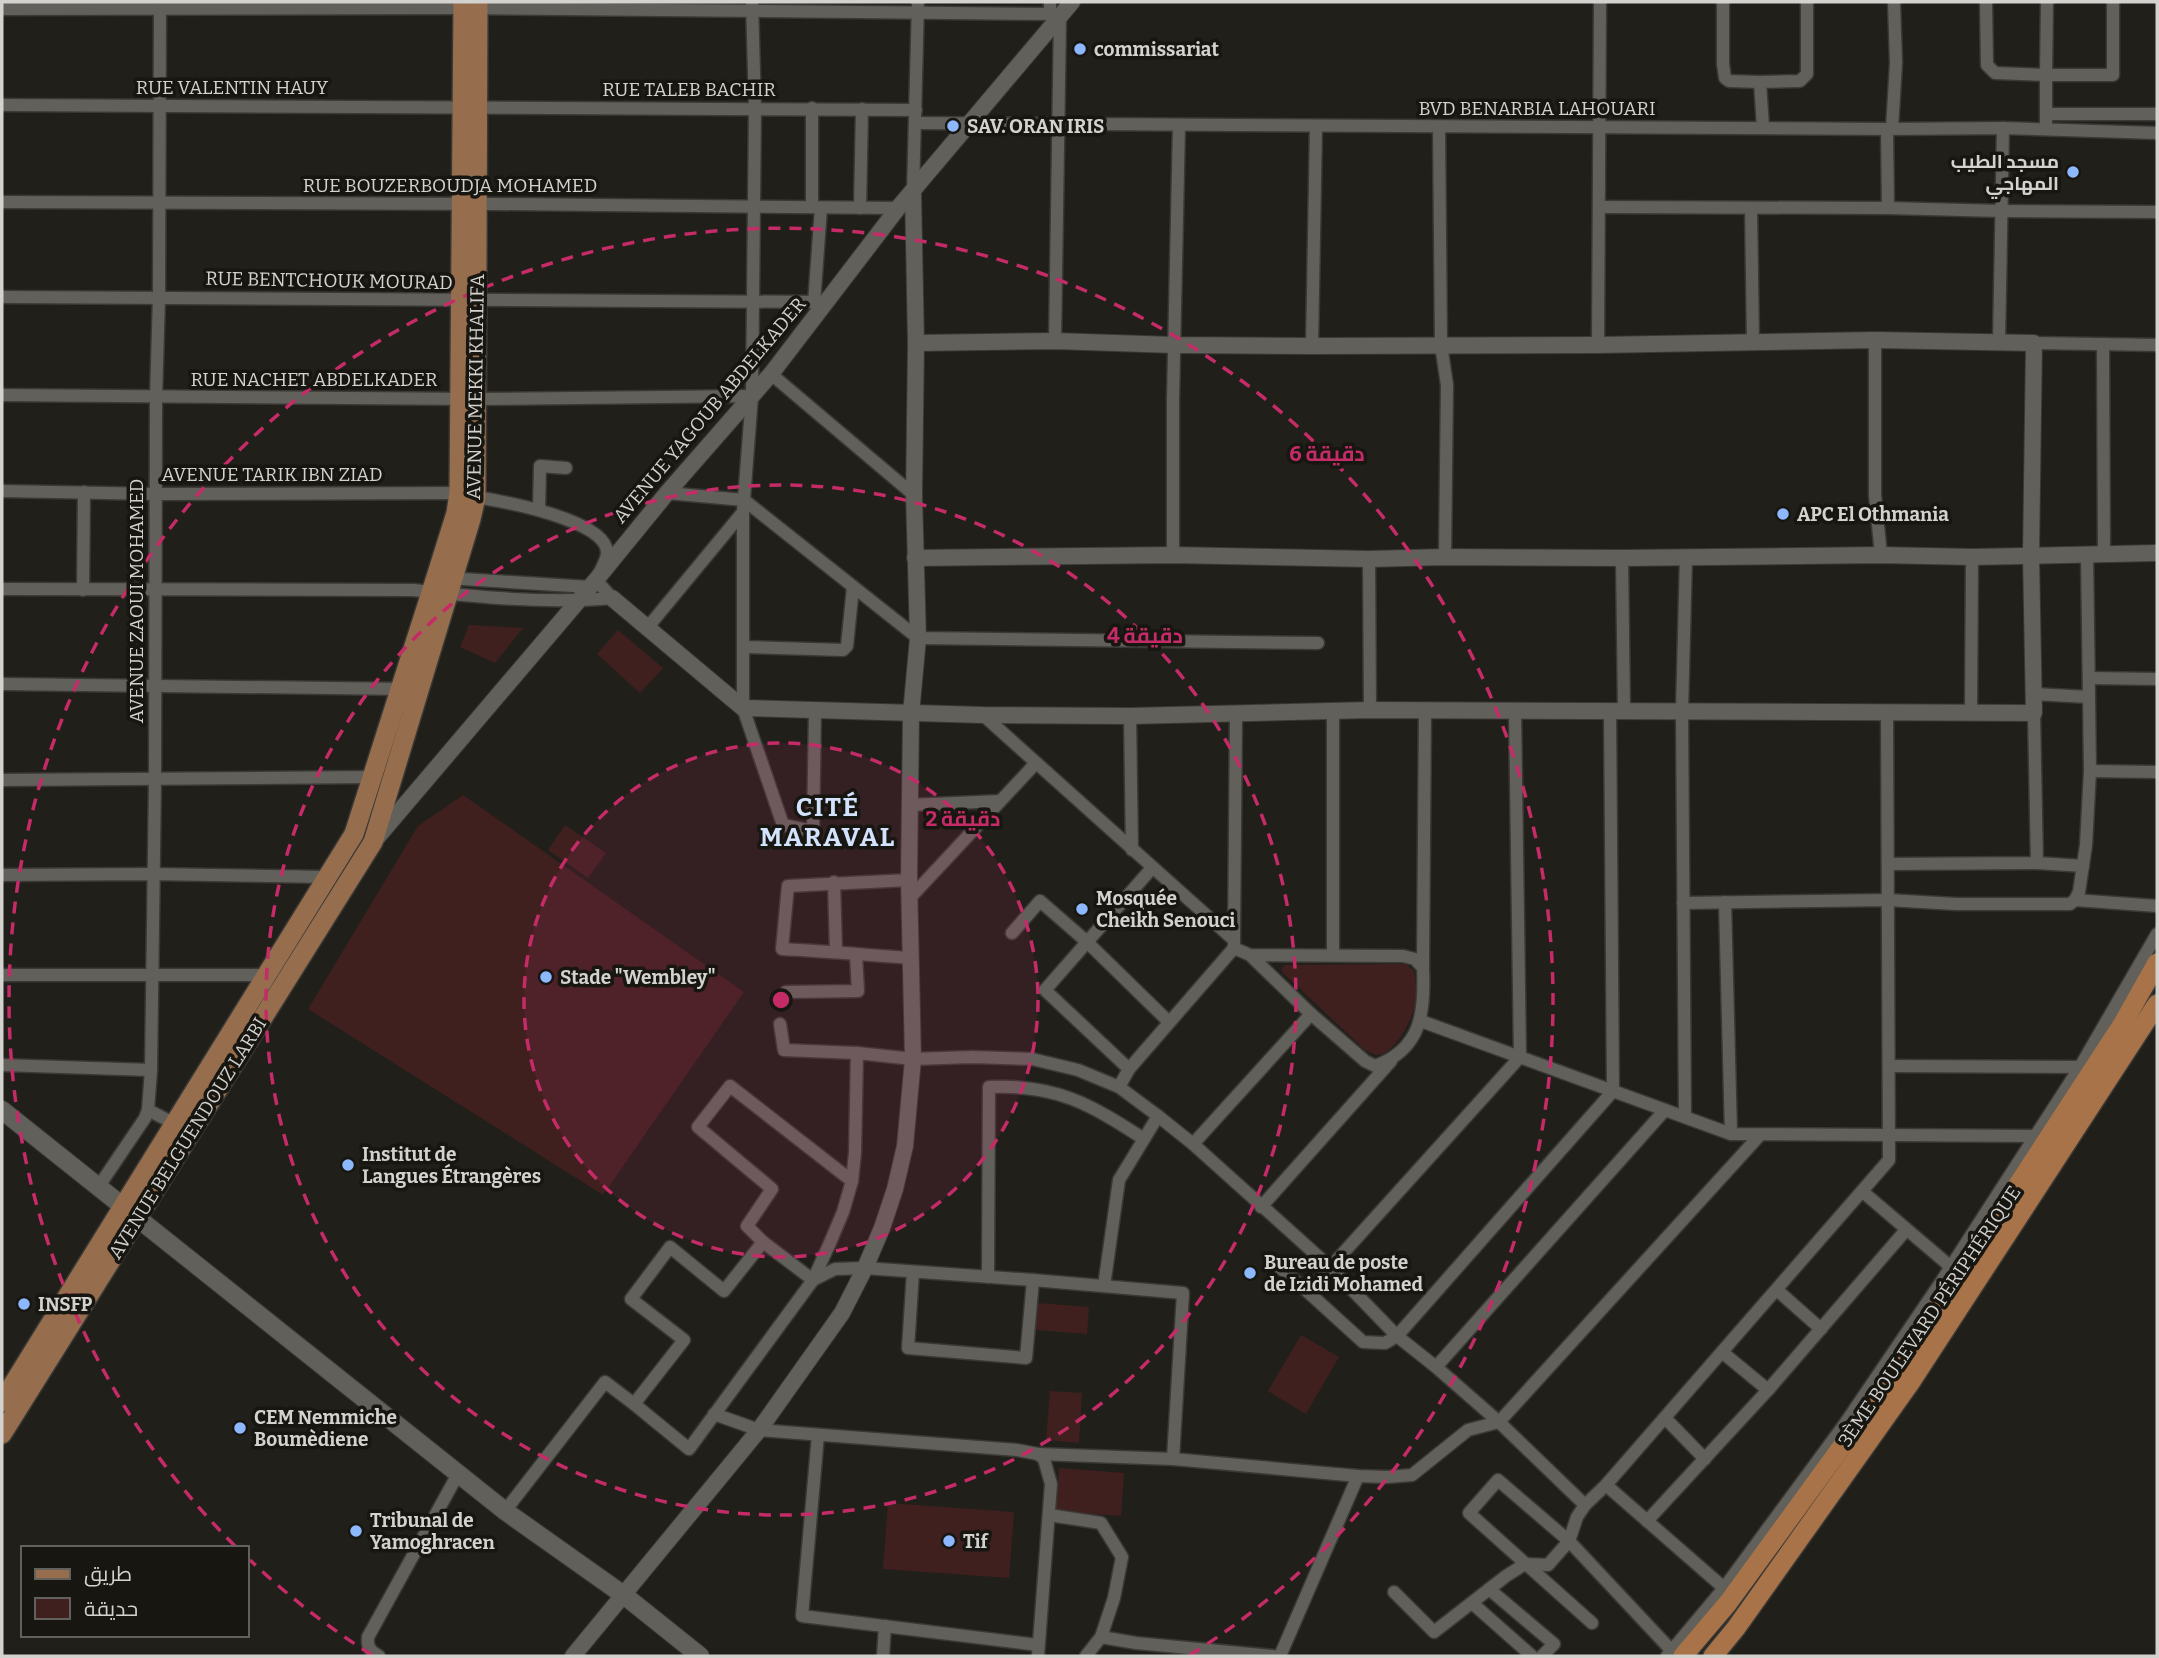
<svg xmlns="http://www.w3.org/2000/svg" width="2159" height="1658" font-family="Bitter,Cairo,serif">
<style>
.green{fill:#3f201f}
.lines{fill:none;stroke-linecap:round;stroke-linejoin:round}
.minor-casing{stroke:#3a3936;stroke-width:15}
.tertiary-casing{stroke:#3a3936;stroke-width:18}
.secondary-casing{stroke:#3a3936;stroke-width:20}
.primary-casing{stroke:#3a3936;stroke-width:22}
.trunk-casing{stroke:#3a3936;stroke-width:22}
.minor{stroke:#62605b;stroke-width:12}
.tertiary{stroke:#62605b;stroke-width:16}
.secondary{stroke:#62605b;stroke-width:18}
.primary{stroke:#976e4d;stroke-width:19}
.trunk{stroke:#a87348;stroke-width:19}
.ring{fill:none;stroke:#c42b67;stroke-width:3.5;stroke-dasharray:12 9}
.poi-dot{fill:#8eb8fd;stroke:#171611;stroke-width:2.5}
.labels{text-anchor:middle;stroke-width:7;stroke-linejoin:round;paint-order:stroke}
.poi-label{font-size:19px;font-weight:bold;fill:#d3d2cf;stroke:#171611;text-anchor:start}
.street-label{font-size:19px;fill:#d3d2cf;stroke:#171611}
.district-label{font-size:26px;font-weight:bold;letter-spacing:2px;fill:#d3e3fd;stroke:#171611}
.centre{fill:#c42b67;stroke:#171611;stroke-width:3.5}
.ring-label{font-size:21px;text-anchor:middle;font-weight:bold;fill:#c42b67;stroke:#171611;stroke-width:7;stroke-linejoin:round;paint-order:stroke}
</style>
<rect width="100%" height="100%" fill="#201f1a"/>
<g class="green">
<path d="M469,625L523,628L495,663L460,647Z"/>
<path d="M618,630L663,668L640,693L597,654Z"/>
<path d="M463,795L744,992L603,1195L308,1009L418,826Z"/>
<path d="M565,825L606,853L588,878L548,850Z"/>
<path d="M1406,964L1414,971C1416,981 1417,994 1415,1004C1413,1019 1393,1057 1376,1055C1372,1054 1369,1052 1365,1050L1282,972V968L1285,965Z"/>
<path d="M1038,1303L1089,1307L1087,1334L1036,1330Z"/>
<path d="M1301,1335L1339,1357L1306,1414L1268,1391Z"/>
<path d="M1050,1391L1082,1393L1079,1443L1046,1440Z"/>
<path d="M1059,1468L1124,1473L1121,1516L1056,1511Z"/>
<path d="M888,1503L1014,1512L1009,1578L883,1569Z"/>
</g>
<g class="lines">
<g class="minor-casing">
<g id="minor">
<path d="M752,2L755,108L752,396L743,512V708L783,825L813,831L815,711"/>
<path d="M1050,2V14L1060,17L1055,341"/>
<path d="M1723,2V64L1725,78L1729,81L1760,82"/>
<path d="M1986,2L1987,65L1995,73L2046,75L2047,2"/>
<path d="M2,9L463,8L1050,14"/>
<path d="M2,105L916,110"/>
<path d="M2046,114H2157"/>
<path d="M916,123C1240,128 1563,124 1887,129L2003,128L2157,133"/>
<path d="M1439,127L1441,345L1447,385L1445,557"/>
<path d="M1763,127L1760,82L1800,81L1807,74V2"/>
<path d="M1887,129L1888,208"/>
<path d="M1892,129L1896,63L1894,2"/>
<path d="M2046,129V75H2113V2"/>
<path d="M913,192L918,2"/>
<path d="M2,202L497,204L898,208"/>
<path d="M812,207V108"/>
<path d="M1599,207L1888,208L2001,211L2157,212"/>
<path d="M860,208L862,109"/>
<path d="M1751,208L1753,342"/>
<path d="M2,297L825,302"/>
<path d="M814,303L821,208"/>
<path d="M1875,340V495L1881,555"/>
<path d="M1999,342L2003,128"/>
<path d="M2034,343L2157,345"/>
<path d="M2103,344L2104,554"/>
<path d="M1598,345L1600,2"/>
<path d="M1312,346L1316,126"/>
<path d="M771,374L914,495"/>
<path d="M2,395L476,399L752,396"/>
<path d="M2,491L156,494L459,493"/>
<path d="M667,493L744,500L918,638L1318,643"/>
<path d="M476,497C501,501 610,520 607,554C606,562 599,573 596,580L612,598"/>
<path d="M539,509L540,466L566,468"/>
<path d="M1173,555V400L1179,125"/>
<path d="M1622,558L1624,710"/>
<path d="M1369,559L1370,710"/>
<path d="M447,578L589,587"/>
<path d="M2,589L413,590C478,597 546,604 612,598"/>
<path d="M83,590L84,492"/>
<path d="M648,627L743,512"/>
<path d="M744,647L843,650L847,646L853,587"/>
<path d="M2089,678L2157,679"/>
<path d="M2,684L407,689"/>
<path d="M2034,694L2089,697L2087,554"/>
<path d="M1333,710V955"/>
<path d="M1515,711L1520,1057L1308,1292L1363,1342L1385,1343L1397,1336L1613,1091L1610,711"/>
<path d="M1971,712L1972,557"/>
<path d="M983,715L1234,940V948L1250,955L1403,956L1415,959L1423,968C1425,1012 1422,1049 1375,1066L1365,1061L1311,1014L1250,955"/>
<path d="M1130,716L1132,850"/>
<path d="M2090,771L2157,772"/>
<path d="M2,780L372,777"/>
<path d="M910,805L1000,801"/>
<path d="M2037,863L2083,866"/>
<path d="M1888,864L2037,863L2034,713"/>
<path d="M2,875L152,874L327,877"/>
<path d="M909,880L788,886L782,949C825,951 867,955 909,958"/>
<path d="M834,882L836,951"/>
<path d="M909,899L1036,763"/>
<path d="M2075,900L2157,906"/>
<path d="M1725,902L1731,1134"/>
<path d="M1683,903L1888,900L1956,904H2070L2075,900L2079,892L2086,845L2090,771L2089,697"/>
<path d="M1012,933L1040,901L1086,941L1169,1022"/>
<path d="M1234,940L1236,715"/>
<path d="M1423,968L1425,710"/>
<path d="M2,975H265"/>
<path d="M786,992L858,991L856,955"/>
<path d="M1421,1021L1731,1134L2042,1136"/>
<path d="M780,1024L784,1050L857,1053L913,1059L972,1057L1032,1059L1078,1070L1119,1087L1158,1116L1193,1144L1331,1268L1397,1336L1436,1367L1499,1422L1585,1505"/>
<path d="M2,1065L151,1070"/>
<path d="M1889,1066L2080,1067"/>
<path d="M1129,1069L1045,990L1152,868"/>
<path d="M1119,1087L1129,1069L1234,948"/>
<path d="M148,1110L181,1127"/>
<path d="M1685,1117L1682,711L1686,557"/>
<path d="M1193,1144L1311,1014"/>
<path d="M852,1181L730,1086L698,1127L772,1189L747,1226L763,1242L813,1280L835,1269L865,1268L1033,1280L1183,1293L1173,1459"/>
<path d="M99,1186L145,1118L148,1110L151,1070L155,780L156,397L159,297L160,2"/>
<path d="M1863,1192L1951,1267"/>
<path d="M1261,1207L1391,1061"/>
<path d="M1276,1264L1308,1292"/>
<path d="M913,1272L908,1348L1026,1358L1033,1280"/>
<path d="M988,1277L989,1087C1056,1084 1090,1104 1144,1139"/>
<path d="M1104,1286L1119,1180L1158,1116"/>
<path d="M1777,1290L1821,1329"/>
<path d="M1722,1352L1768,1390"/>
<path d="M1436,1367L1665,1110"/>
<path d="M634,1404L689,1449L813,1280L829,1245L843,1212L852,1181L855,1153L857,1053"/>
<path d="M714,1414L759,1430L1017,1450L1038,1454L1044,1459L1051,1484L1038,1656"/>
<path d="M1665,1418L1705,1459"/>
<path d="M818,1435L802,1616L1038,1645"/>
<path d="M1038,1454L1173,1459L1358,1476L1387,1477L1412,1475L1468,1430L1499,1422L1760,1135"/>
<path d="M1606,1485L1724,1588"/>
<path d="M505,1511L605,1382L634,1404L684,1340L631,1299L670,1247L724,1291L763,1242"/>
<path d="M1049,1515L1101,1523L1122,1557L1114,1598L1101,1637L1086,1656"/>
<path d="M1647,1521L1768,1390L1906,1230"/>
<path d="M1489,1589L1554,1644L1542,1656"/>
<path d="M1394,1592L1434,1632L1506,1576L1525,1564L1548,1565L1569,1541L1577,1517L1585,1505L1606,1485L1889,1160L1887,712"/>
<path d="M1472,1603L1532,1656"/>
<path d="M1592,1623L1469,1513L1498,1480L1569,1541L1672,1651"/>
<path d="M1101,1637L1136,1643L1273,1656"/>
<path d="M379,1656C370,1651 367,1647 368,1637L458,1474"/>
<path d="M883,1656L885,1626"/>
<path d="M1280,1656L1358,1476"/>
<path d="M1667,1656L1724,1588L1844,1425L1941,1282L2080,1067L2157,934"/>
</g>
</g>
<g class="tertiary-casing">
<g id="tertiary">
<path d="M915,558L1173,555L1369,559L1445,557L1622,558L1881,555L1972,557L2157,553"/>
<path d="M612,598L743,708L983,715L1130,716L1370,710L2034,713L2031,556L2034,343L1875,340L1598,345L1312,346L1174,345L1055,341L916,343"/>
<path d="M375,840L596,580L667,493L771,374L898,208L1072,2"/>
<path d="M573,1656L759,1430L842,1313L865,1268L882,1228L895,1189L905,1146L913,1059L909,880L911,714L918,638L914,495L916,343L913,192"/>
</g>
</g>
<g class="secondary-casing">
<path id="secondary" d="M2,1110L505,1511L625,1596L700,1656"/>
</g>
<g class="primary-casing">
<g id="primary">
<path d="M2,1402L354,834L436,577L456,513L459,493L463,2"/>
<path d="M2,1434L373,842L471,519L476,497L478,2"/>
</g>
</g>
<g class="trunk-casing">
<g id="trunk">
<path d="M1683,1656L1728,1603L1894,1375L2122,1025L2157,963"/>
<path d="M1713,1656L1736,1628L1910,1383L2157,1004"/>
</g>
</g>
<use href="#minor" class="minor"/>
<use href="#tertiary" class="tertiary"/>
<use href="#secondary" class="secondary"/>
<use href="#primary" class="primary"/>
<use href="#trunk" class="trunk"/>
</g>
<circle cx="781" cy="1000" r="257" fill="#c42b67" fill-opacity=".12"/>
<g class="ring">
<circle cx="781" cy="1000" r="257"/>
<circle cx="781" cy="1000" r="515"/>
<path d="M372 1655A772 772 0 0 1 250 1560M235 1546A772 772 0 1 1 1190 1655"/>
</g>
<g class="poi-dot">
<circle cx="1080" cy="49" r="7"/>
<circle cx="953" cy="126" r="7"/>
<circle cx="2073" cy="172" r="7"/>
<circle cx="1783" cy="514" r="7"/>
<circle cx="1082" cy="909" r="7"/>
<circle cx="546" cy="977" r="7"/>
<circle cx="348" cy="1165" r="7"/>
<circle cx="1250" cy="1273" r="7"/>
<circle cx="24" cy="1304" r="7"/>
<circle cx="240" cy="1428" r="7"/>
<circle cx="356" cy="1531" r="7"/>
<circle cx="949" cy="1541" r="7"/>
</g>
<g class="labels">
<g class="poi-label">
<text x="1094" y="56">commissariat</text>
<text x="967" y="133">SAV. ORAN IRIS</text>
<text x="2059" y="168" text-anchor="end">مسجد الطيب<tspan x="2059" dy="22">المهاجي</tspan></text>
<text x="1797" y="521">APC El Othmania</text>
<text x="1096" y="905">Mosquée<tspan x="1096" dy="22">Cheikh Senouci</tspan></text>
<text x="560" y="984">Stade "Wembley"</text>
<text x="362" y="1161">Institut de<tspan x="362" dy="22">Langues Étrangères</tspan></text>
<text x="1264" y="1269">Bureau de poste<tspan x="1264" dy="22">de Izidi Mohamed</tspan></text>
<text x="38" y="1311">INSFP</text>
<text x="254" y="1424">CEM Nemmiche<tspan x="254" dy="22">Boumèdiene</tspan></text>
<text x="370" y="1527">Tribunal de<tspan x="370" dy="22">Yamoghracen</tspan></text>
<text x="963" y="1548">Tif</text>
</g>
<g class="street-label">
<text x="232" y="94">RUE VALENTIN HAUY</text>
<text x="689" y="96">RUE TALEB BACHIR</text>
<text x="1537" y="115">BVD BENARBIA LAHOUARI</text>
<text x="450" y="192">RUE BOUZERBOUDJA MOHAMED</text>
<text transform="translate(329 280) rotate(1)" y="7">RUE BENTCHOUK MOURAD</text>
<text x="314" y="386">RUE NACHET ABDELKADER</text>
<text transform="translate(475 387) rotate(-89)" y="7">AVENUE MEKKI KHALIFA</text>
<text transform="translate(709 410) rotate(-50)" y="7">AVENUE YAGOUB ABDELKADER</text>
<text x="272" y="481">AVENUE TARIK IBN ZIAD</text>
<text transform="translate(136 601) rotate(-90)" y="7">AVENUE ZAOUI MOHAMED</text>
<text transform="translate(187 1138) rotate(-58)" y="7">AVENUE BELGUENDOUZ LARBI</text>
<text transform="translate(1929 1316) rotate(-56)" y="7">3ÈME BOULEVARD PÉRIPHÉRIQUE</text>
</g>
<g class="district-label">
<text x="828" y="816">CITÉ<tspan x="828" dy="30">MARAVAL</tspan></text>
</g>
</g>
<circle cx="781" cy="1000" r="10" class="centre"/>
<g class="ring-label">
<text x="1327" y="461">6 دقيقة</text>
<text x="1145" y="643">4 دقيقة</text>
<text x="963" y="826">2 دقيقة</text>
</g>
<rect width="2159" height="1658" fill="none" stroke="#d3d2cf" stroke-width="7"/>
<rect x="21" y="1546" width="228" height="91" fill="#171611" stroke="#62615d" stroke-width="2"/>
<rect x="35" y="1569" width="35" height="10" fill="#976e4d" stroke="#62615d" stroke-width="2"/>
<text x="84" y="1581" font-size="21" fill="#d3d2cf">طريق</text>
<rect x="35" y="1598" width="35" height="21" fill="#3f201f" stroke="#62615d" stroke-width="2"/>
<text x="84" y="1616" font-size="21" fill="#d3d2cf">حديقة</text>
</svg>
